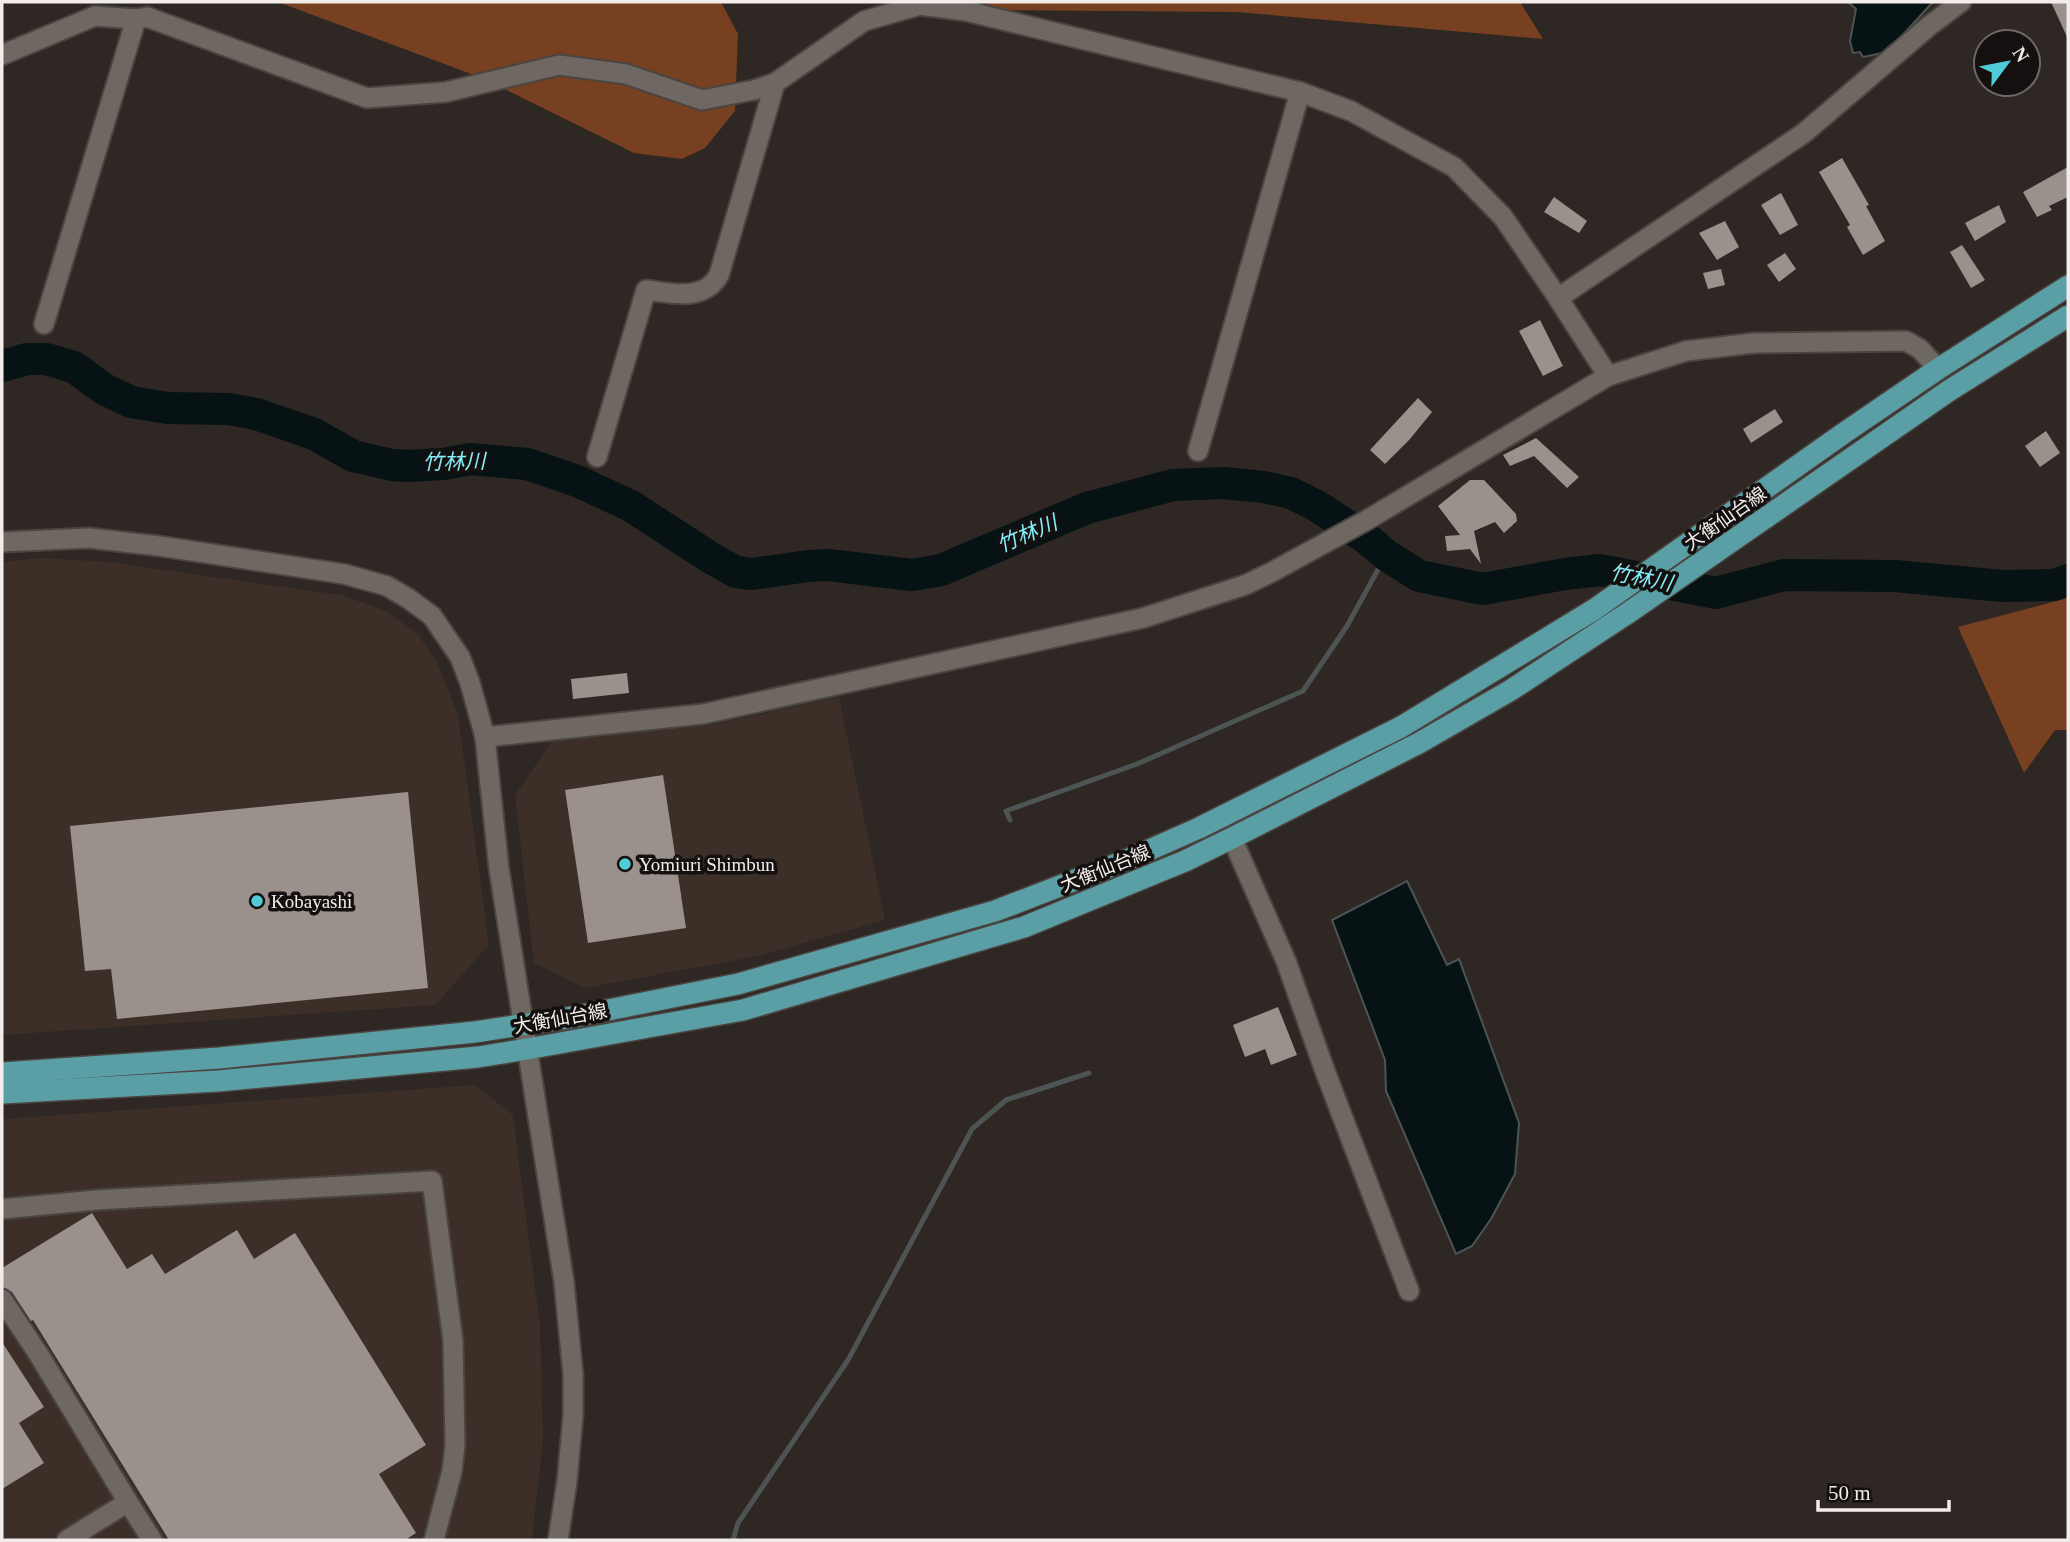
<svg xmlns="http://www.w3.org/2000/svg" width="2070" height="1542" font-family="'Times New Roman','Noto Sans JP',serif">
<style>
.built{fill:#3c2f28}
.green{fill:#774020}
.water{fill:#061214;stroke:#4d5454;stroke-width:2}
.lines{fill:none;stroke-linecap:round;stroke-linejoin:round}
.stream{stroke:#4d5454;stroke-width:5}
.river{stroke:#061214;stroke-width:32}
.building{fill:#9a918d}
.minor-casing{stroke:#4b4541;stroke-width:23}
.major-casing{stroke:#4b4541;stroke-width:24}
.minor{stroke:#6f6762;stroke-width:19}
.major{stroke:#5b9fa6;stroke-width:21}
.poi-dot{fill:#52cbd9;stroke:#14100f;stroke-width:2.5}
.labels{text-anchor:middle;stroke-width:7;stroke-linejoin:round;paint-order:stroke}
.street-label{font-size:19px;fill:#f2edea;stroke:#14100f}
.poi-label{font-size:19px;fill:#f2edea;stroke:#14100f;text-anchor:start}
.water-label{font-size:21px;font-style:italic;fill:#86edfa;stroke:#14100f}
</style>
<rect width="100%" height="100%" fill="#2e2723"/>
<g class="built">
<path d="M40,558L109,562L341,595L384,610L417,633L437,662L458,715L489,945L435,1005L2,1035V562Z"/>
<path d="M839,697L885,920L758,956L585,988L534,963L515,795L552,741L711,725Z"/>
<path d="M475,1085L513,1115L540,1326L543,1439L532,1540H2V1119Z"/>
</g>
<g class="green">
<path d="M278,2H721L738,34L735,111L705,148L682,159L634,153L482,78Z"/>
<path d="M987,2H1520L1543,39L1237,12L988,10Z"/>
<path d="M2068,598V730H2055L2024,773L1958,627Z"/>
</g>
<g class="water">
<path d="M1848,2H1933L1887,52L1863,57L1860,52L1853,53L1850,41L1856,9Z"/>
<path d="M1407,881L1447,965L1459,959L1519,1123L1515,1174L1491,1219L1472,1246L1456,1254L1386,1091L1385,1060L1332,920Z"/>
</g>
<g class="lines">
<g class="stream">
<path d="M1010,820L1006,811L1137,764L1303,691L1347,626L1386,555"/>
<path d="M733,1540L738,1523L848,1360L972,1129L1006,1100L1089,1073"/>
</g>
<path class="river" d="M2,366L27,359H46L74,367L104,389L131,402L168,408L229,409L256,414L314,434L353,456L392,465L408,466L444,464L470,459L527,464L577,481L631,506L711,558L736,572L752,574L808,566L828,565L912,575L941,570L1087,508L1173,485L1223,483L1264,487L1291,493L1317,506L1366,538L1386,555L1419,576L1483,589L1565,574L1600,570L1716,593L1784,575L1895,576L2002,586L2054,585L2068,580"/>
</g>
<g class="building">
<path d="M2051,2H2068V39Z"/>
<path d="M1842,158L1869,205L1866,206L1885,241L1863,255L1847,227L1850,225L1819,172Z"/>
<path d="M2068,167V197L2049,206L2052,210L2037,217L2023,192Z"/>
<path d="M1781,193L1798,225L1780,235L1761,205Z"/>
<path d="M1554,197L1587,221L1579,233L1544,212Z"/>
<path d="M1999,205L2006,222L1975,241L1965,223Z"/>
<path d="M1725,221L1739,247L1717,260L1699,233Z"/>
<path d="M1962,245L1985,280L1971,288L1950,252Z"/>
<path d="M1785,253L1796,269L1779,282L1767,265Z"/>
<path d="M1721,269L1725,285L1708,289L1703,273Z"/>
<path d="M1540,320L1563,366L1543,376L1519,331Z"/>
<path d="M1418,398L1432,412L1410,439L1385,464L1370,450Z"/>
<path d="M1775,409L1783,422L1751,443L1743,429Z"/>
<path d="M2046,431L2060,453L2040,467L2025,446Z"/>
<path d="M1536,438L1579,477L1567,488L1534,456L1510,466L1503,455Z"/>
<path d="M1470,480H1484L1516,514L1517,521L1504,533L1495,522L1474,531L1481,564L1470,549L1447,551L1445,536L1460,535L1438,506Z"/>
<path d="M627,673L629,693L573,699L571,679Z"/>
<path d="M663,775L686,928L588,943L565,790Z"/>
<path d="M408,792L428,988L117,1019L111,969L85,971L70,826Z"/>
<path d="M1278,1007L1297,1055L1271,1065L1265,1049L1245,1057L1233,1025Z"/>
<path d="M92,1213L127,1269L152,1254L165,1274L237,1230L254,1259L295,1233L426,1445L379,1474L416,1533L405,1540H169L33,1320L31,1321L12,1292L2,1287V1268Z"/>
<path d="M2,1342L44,1407L19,1423L44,1463L2,1489Z"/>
</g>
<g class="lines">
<g class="minor-casing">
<g id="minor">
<path d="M2,55L95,16L136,19L147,17L367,98L446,92L559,65L626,74L702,100L754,90L775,83L864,21L920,5L966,11L1300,92L1351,111L1454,167L1503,217L1558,298L1608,376L1686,351L1754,343L1906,341L1920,349L1938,369"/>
<path d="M1558,298L1804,133L1929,26L1961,2"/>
<path d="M44,324L136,19"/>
<path d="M1198,451L1300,92"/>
<path d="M597,457L646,290C671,293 704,302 719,275L775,83"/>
<path d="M2,542L89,538L159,546L344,574L387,586L409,599L432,616L460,657L470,683L485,737L499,869L564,1282L573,1374V1416L567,1481L558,1540"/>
<path d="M485,737L703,714L1143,618L1245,585L1272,572L1367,520L1608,376"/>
<path d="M1232,838L1286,961L1325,1071L1409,1291"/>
<path d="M2,1209L96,1200L432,1181L453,1341L455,1445L452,1471L434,1540"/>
<path d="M2,1299L39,1355L128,1502"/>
<path d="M67,1540L128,1502L152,1540"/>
</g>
</g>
<g class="major-casing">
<g id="major">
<path d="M2,1073L219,1058L475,1032L573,1017L738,984L995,911L1122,862L1199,828L1401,727L1595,609L1844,433L1938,369L2068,286"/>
<path d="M2,1093L218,1081L478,1057L527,1049L743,1010L1024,927L1185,861L1232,838L1419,743L1511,690L1628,613L1950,390L2068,316"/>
</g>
</g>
<use href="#minor" class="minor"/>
<use href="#major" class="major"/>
</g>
<g class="poi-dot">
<circle cx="625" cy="864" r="7"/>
<circle cx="257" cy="901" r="7"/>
</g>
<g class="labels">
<g class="street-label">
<text transform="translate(1725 518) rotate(-35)" y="7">大衡仙台線</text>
<text transform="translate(1105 868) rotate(-22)" y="7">大衡仙台線</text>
<text transform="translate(560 1018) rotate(-10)" y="7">大衡仙台線</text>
</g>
<g class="poi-label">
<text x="639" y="871">Yomiuri Shimbun</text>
<text x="271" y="908">Kobayashi</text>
</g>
<g class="water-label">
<text transform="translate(454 462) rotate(-1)" y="7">竹林川</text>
<text transform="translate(1027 534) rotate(-23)" y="7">竹林川</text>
<text transform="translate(1641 578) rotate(11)" y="7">竹林川</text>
</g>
</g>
<rect width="2070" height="1542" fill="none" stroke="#f2edea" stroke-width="7"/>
<g transform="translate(2007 63) rotate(58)"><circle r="33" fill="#14100f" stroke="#6d6867" stroke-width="2"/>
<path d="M0-5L12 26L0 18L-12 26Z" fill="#52cbd9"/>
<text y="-10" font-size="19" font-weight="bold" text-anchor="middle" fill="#f2edea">N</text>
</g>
<path d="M1818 1500v10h131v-10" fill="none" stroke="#f2edea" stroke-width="3.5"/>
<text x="1828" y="1500" font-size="21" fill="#f2edea" stroke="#14100f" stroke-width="5" paint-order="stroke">50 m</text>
</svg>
